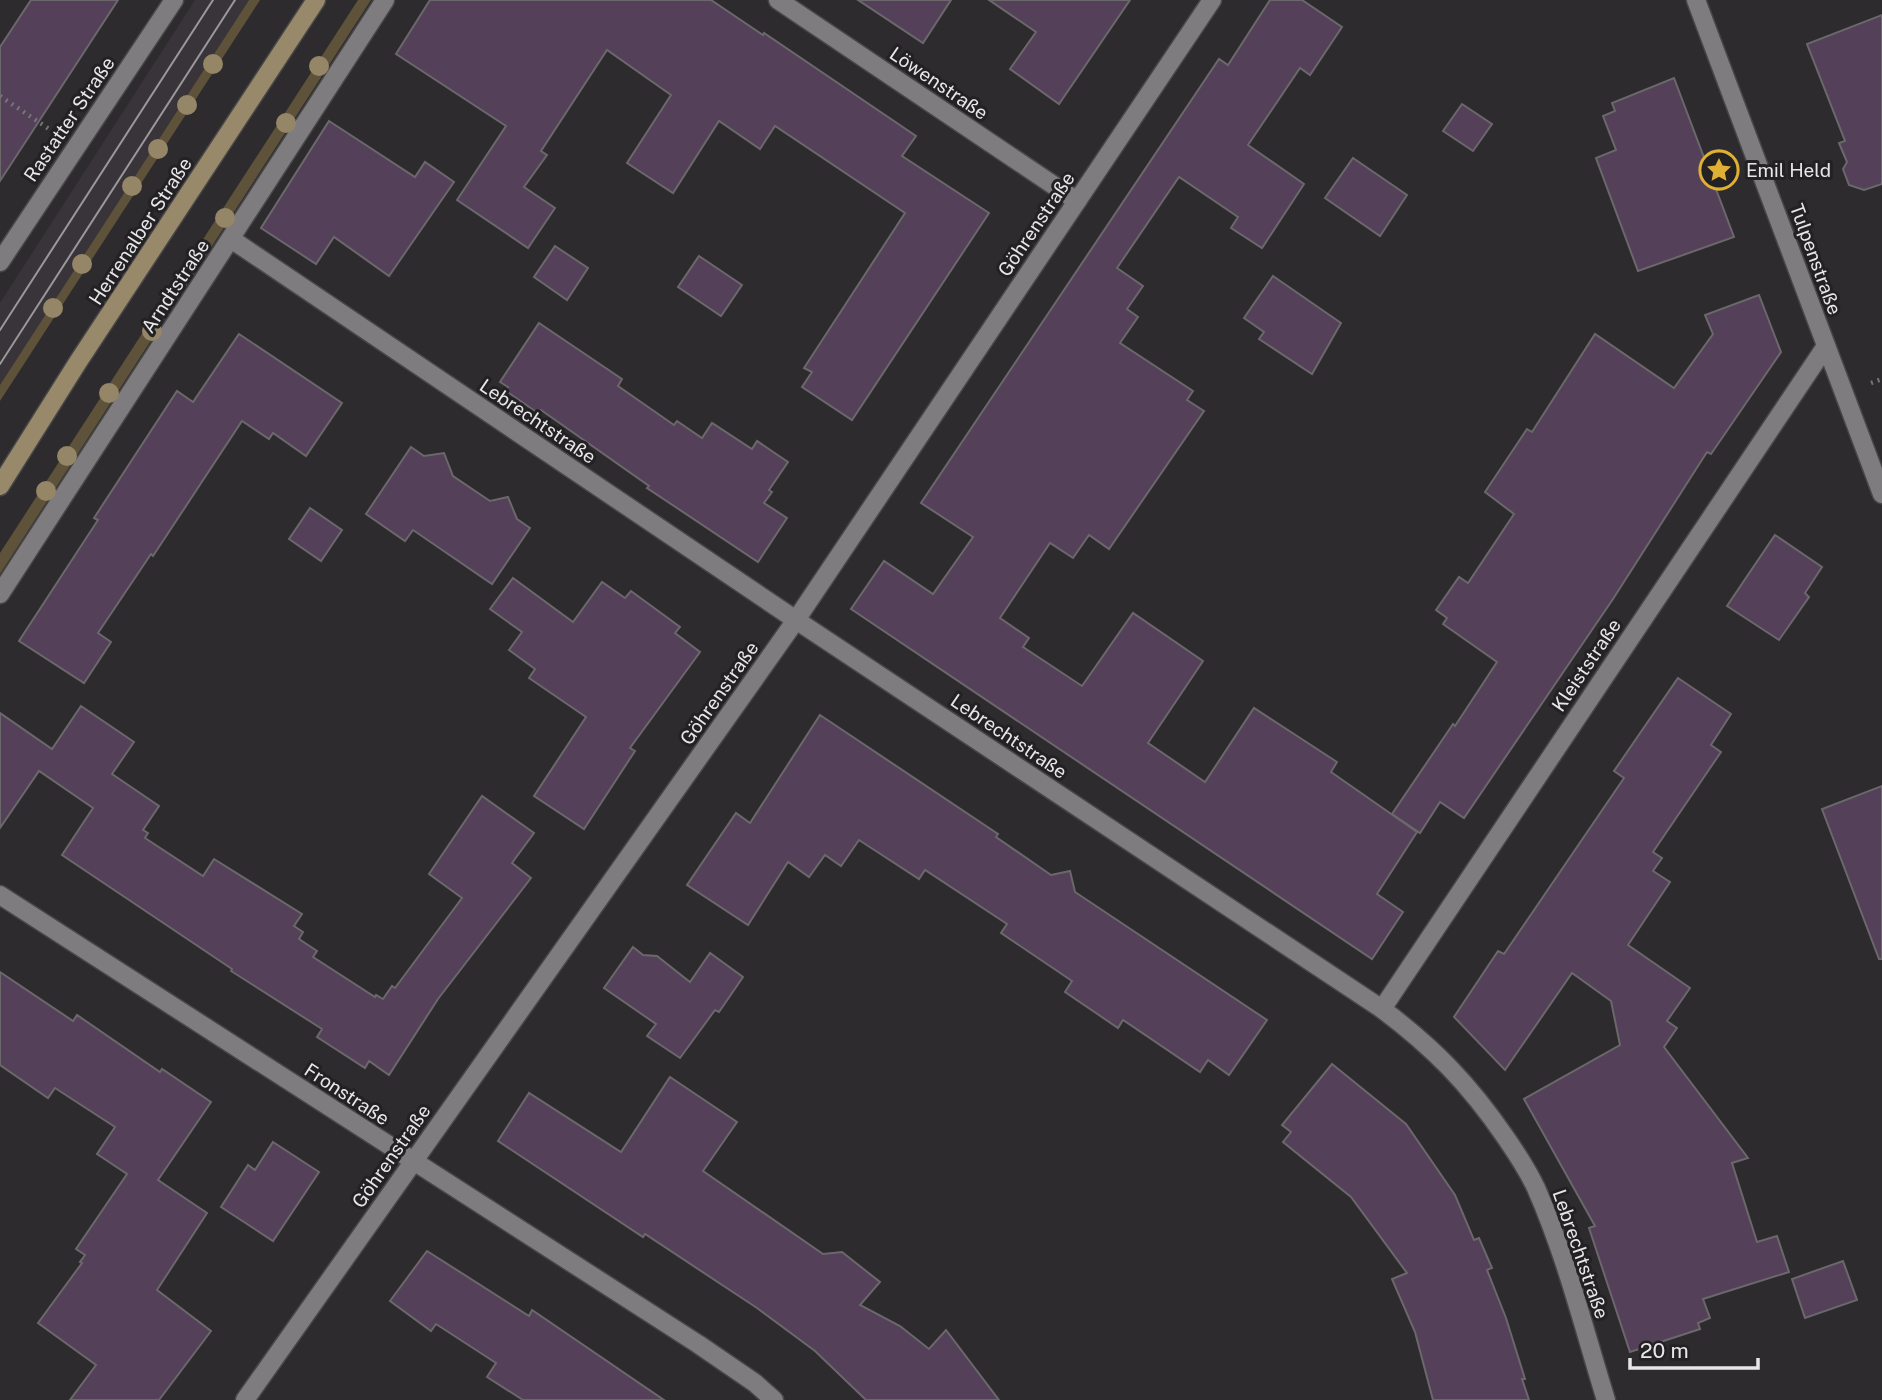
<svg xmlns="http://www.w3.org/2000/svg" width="1882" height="1400" font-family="'Public Sans',sans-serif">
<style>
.built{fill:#39343a}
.green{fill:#5e533a}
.building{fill:#544059;stroke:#6a686a;stroke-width:2}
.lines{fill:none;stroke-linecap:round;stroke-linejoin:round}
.minor-casing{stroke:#484748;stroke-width:21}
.secondary-casing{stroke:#484748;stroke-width:21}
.path{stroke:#767476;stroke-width:4.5;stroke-dasharray:2 5;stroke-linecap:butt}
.minor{stroke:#7e7c7f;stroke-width:18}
.secondary{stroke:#98896a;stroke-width:18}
.tram{stroke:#9a989a;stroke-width:2}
.tree{fill:#948667}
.labels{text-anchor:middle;stroke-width:6;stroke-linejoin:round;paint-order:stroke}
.street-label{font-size:19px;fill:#e8e7e8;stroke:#232123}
.poi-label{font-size:19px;fill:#e8e7e8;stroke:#232123;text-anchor:start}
</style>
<rect width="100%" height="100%" fill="#2d2b2d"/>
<path class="built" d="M195,0H249L0,385V303Z"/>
<g class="green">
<path d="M249,0H260L0,401V385Z"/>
<path d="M358,0H371L0,574V553Z"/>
</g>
<g class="building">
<path d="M31,0H118L0,181V47Z"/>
<path d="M430,0H711L763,35L764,33L916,136L902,156L989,213L852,420L802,387L812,372L804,368L905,213L775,126L760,149L719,121L673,193L627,163L671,95L607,50L541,151L547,155L524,187L555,208L528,248L457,200L506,126L396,54Z"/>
<path d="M858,0H951L923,43Z"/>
<path d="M989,0H1130L1059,104L1010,69L1036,32Z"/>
<path d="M1270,0H1302L1342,27L1310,75L1300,68L1248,145L1304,184L1262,248L1231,228L1238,217L1179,177L1117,268L1143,286L1127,309L1138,317L1120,343L1193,391L1187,400L1204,411L1109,549L1089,535L1073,558L1050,543L1000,618L1029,638L1023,647L1082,686L1133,613L1203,661L1148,743L1205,782L1254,708L1337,762L1331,772L1417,832L1377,894L1403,912L1372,959L851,609L884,561L933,594L973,537L921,503L1219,59L1228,65Z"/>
<path d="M1882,15V184L1864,190L1849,185L1843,169L1847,162L1839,143L1845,141L1807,44Z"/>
<path d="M1674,78L1734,237L1638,271L1596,158L1616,150L1603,116L1615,111L1612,103Z"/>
<path d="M1462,104L1492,124L1473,151L1443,131Z"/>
<path d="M329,121L415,177L425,162L454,182L389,276L334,237L316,264L261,228Z"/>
<path d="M1353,158L1407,195L1380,236L1325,198Z"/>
<path d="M555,246L588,268L567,300L534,277Z"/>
<path d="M699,256L742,285L721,316L678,287Z"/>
<path d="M1273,276L1341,323L1312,374L1259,339L1264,332L1244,318Z"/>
<path d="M1759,295L1781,352L1711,454L1707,452L1613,599L1464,818L1440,802L1420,833L1392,814L1453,724L1455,726L1497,662L1443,624L1447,618L1436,610L1459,577L1468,583L1514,514L1485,492L1527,429L1532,432L1595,334L1674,388L1713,334L1705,315Z"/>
<path d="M539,323L622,379L618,386L674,425L677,421L702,438L712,423L752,449L757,441L788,462L769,490L772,492L764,503L787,518L758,562L647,488L649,486L541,410L538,413L506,391L508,387L500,382Z"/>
<path d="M239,334L342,403L306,456L273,433L269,439L242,421L153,556L151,554L98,633L111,642L84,683L19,641L98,520L94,518L177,391L193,402Z"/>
<path d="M411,447L424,456L444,453L453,476L490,501L508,497L517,519L530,528L492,584L413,530L405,541L366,514Z"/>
<path d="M310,508L342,530L321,561L289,539Z"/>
<path d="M1775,535L1822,567L1805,593L1809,597L1779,640L1727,606Z"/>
<path d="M513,578L573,622L602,582L625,598L631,591L680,627L675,633L700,652L630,748L635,751L584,829L534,796L586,717L529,678L535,669L509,650L522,632L490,609Z"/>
<path d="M1678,678L1731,714L1711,745L1721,752L1653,852L1662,858L1653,871L1670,882L1628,945L1690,988L1667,1021L1677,1028L1664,1047L1748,1158L1732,1163L1757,1242L1777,1236L1789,1272L1703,1299L1710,1318L1698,1323L1700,1329L1630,1352L1589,1228L1595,1226L1524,1099L1620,1045L1611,1001L1572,973L1505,1070L1454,1017L1498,951L1504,954L1624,778L1614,771Z"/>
<path d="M81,706L134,742L112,774L159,806L143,830L148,833L145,838L203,876L214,859L302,914L294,926L303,932L299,939L317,951L313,957L375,997L376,995L383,999L392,986L395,988L462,898L429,874L482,796L534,833L512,863L531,878L438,999L389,1075L369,1061L365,1068L317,1037L322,1029L231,971L232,969L62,855L93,808L39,771L0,828V713L52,749Z"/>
<path d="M820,715L998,834L996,837L1051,875L1070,871L1075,892L1267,1020L1229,1075L1208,1060L1200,1072L1123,1020L1118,1028L1065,992L1072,981L1001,933L1007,924L925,870L919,879L859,840L841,866L825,855L809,877L788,862L748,925L687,885L736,813L750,823Z"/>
<path d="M1882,786V959H1879L1822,809Z"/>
<path d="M633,947L643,955L657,956L690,982L710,953L743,977L719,1012L715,1010L680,1058L647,1036L656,1024L604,988Z"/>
<path d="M0,972L73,1021L77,1015L160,1072L162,1069L211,1102L158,1180L207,1213L157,1290L211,1331L159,1400H70L96,1365L38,1323L82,1263L80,1262L85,1255L76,1249L127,1174L97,1154L115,1127L55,1088L48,1098L0,1065Z"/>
<path d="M1332,1064L1406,1124L1455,1195L1474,1240L1479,1238L1492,1268L1487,1270L1506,1318L1525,1379H1522L1529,1400H1433L1415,1332L1392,1279L1407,1273L1351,1197L1283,1142L1291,1132L1282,1125Z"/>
<path d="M670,1077L737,1122L703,1171L823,1254L842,1252L880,1282L860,1305L900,1326L929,1349L946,1330L999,1400H866L815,1351L757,1308L645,1234L643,1237L498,1141L529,1093L621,1152Z"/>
<path d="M273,1142L319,1172L273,1241L221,1207L248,1165L255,1170Z"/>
<path d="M427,1251L529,1316L532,1310L664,1400H523L487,1377L496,1363L436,1324L431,1331L390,1301Z"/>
<path d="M1843,1261L1857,1300L1805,1318L1792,1279Z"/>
</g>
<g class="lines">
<g class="minor-casing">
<g id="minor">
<path d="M778,0L1077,201"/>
<path d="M1696,0L1882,494"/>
<path d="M231,239L796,620L1382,1009C1434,1048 1469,1084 1506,1138C1517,1154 1528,1171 1536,1188C1566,1256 1584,1329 1606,1400"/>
<path d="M0,262L174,0"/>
<path d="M0,594L385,0"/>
<path d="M0,895L698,1344L755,1383L774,1400"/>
<path d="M1382,1009L1826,346"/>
<path d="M245,1400L796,620L1212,0"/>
</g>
</g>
<g class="secondary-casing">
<path id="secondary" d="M0,486L78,362L316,0"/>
</g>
<g class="path">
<path d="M0,96L52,131"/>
<path d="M1871,383L1882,379"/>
</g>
<use href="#minor" class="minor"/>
<use href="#secondary" class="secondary"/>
<g class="tram">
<path d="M0,330L213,0"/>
<path d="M0,364L235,0"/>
</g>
</g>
<g class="tree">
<circle cx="213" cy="64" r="10"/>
<circle cx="319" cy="66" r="10"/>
<circle cx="187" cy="105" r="10"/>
<circle cx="286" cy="123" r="10"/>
<circle cx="158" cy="149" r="10"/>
<circle cx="132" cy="186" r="10"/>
<circle cx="225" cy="218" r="10"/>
<circle cx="82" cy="264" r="10"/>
<circle cx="53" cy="308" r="10"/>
<circle cx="152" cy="331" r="10"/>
<circle cx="109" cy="393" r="10"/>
<circle cx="67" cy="456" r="10"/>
<circle cx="46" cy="491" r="10"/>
</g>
<defs>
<g id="sight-ring" transform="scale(2.0125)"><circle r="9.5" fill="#232123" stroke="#dfb034" stroke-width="1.5"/><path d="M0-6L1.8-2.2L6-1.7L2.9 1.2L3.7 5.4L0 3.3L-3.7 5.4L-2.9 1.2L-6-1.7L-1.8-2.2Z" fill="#dfb034"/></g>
</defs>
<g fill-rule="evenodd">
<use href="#sight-ring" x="1719" y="170"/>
</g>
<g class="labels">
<g class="street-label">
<text transform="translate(939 83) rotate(34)" y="7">Löwenstraße</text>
<text transform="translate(69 119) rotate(-56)" y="7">Rastatter Straße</text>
<text transform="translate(1036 224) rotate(-56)" y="7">Göhrenstraße</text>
<text transform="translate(140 231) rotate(-57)" y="7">Herrenalber Straße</text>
<text transform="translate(1816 259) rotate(70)" y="7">Tulpenstraße</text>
<text transform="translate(175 286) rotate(-57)" y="7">Arndtstraße</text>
<text transform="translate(538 421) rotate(34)" y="7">Lebrechtstraße</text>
<text transform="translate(1586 665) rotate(-56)" y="7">Kleiststraße</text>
<text transform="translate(719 693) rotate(-55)" y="7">Göhrenstraße</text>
<text transform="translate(1009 736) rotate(34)" y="7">Lebrechtstraße</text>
<text transform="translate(347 1094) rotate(33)" y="7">Fronstraße</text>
<text transform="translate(391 1156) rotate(-55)" y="7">Göhrenstraße</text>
<text transform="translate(1581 1254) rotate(71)" y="7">Lebrechtstraße</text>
</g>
<g class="poi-label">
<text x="1746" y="177">Emil Held</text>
</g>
</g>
<path d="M1630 1358v10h128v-10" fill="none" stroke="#e8e7e8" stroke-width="3.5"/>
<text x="1640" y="1358" font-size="21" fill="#e8e7e8" stroke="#232123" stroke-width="5" paint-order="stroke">20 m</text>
</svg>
